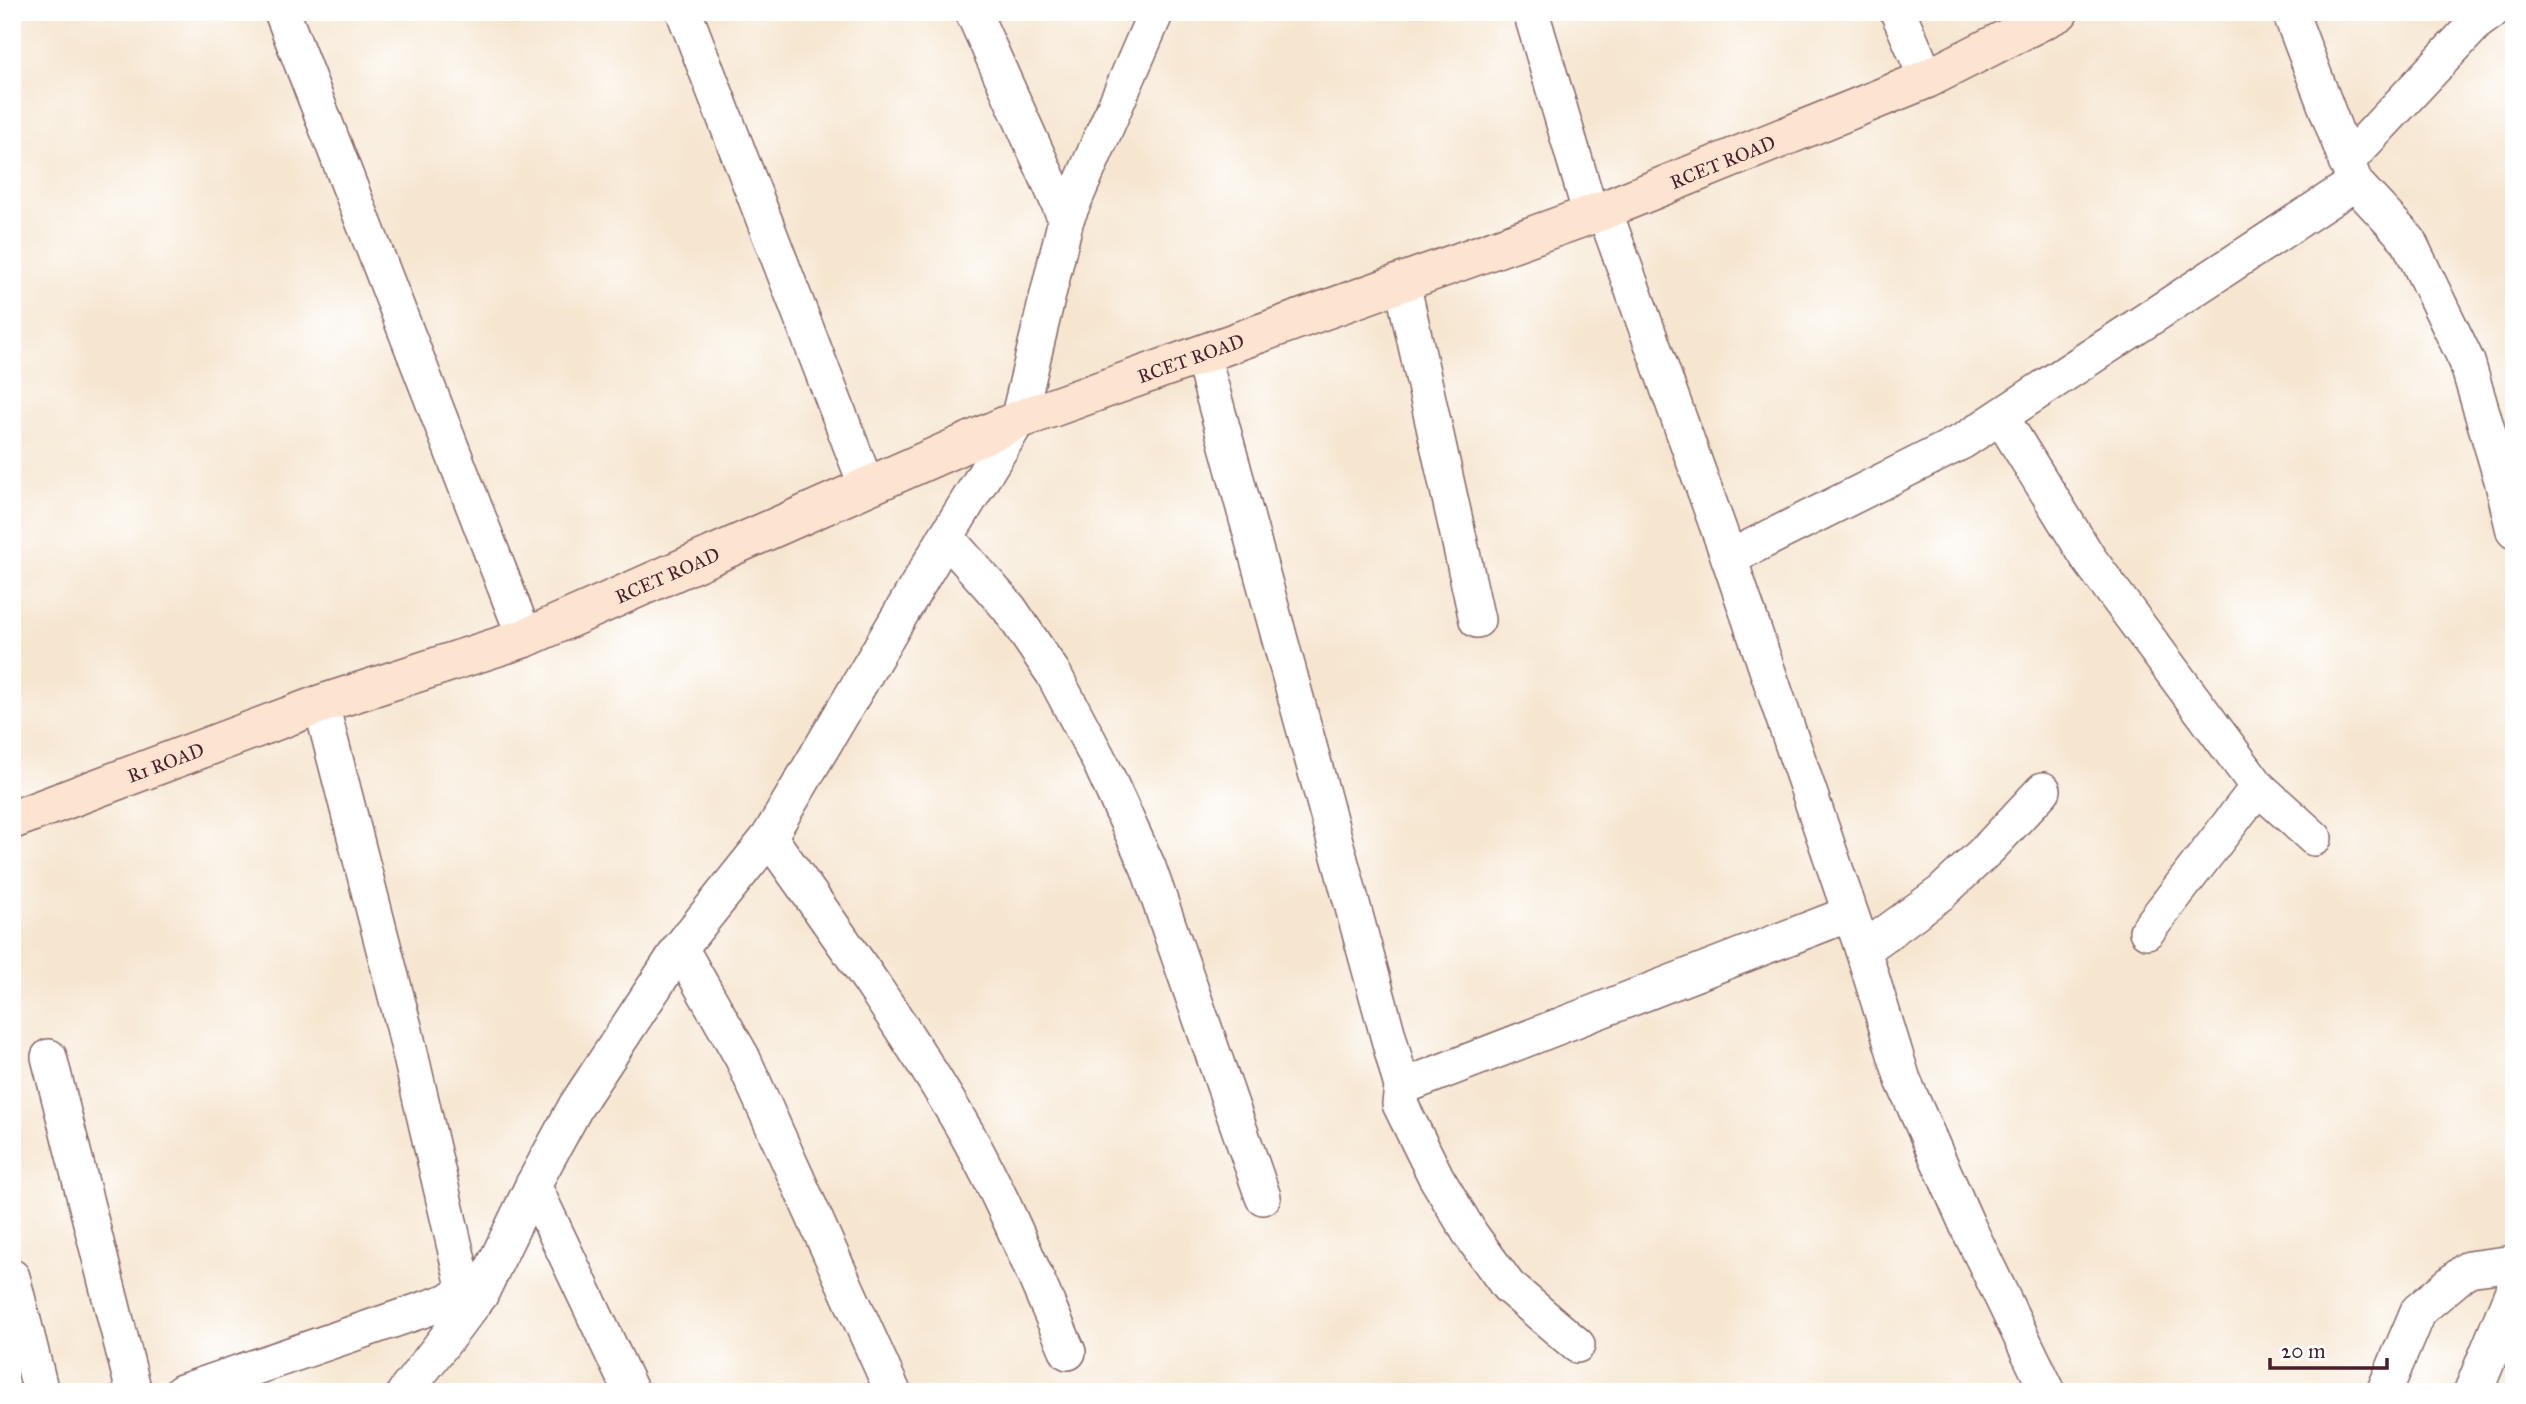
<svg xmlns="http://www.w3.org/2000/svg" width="2526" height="1404" font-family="'IM FELL Great Primer',serif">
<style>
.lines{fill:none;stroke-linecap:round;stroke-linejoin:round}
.minor-casing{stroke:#866565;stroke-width:38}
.tertiary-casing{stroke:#866565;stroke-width:41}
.secondary-casing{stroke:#866565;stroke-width:41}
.minor{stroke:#fff;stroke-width:35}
.tertiary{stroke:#fff;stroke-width:38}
.secondary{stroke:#fde4d1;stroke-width:38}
.labels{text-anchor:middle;stroke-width:5;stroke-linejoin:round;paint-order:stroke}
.street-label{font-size:19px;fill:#4a1f2b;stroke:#fff}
</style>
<rect width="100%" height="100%" fill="#fff"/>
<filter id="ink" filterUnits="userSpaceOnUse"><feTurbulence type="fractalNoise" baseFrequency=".0143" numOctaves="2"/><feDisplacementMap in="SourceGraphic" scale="14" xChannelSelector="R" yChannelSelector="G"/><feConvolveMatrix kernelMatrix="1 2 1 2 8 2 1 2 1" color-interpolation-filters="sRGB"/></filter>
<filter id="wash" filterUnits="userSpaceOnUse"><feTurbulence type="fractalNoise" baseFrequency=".00686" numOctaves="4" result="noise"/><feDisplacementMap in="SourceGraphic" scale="28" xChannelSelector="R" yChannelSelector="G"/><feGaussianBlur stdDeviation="1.57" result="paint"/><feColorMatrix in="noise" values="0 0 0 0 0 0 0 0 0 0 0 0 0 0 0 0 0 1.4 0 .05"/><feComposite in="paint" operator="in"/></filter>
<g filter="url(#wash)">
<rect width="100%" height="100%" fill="#f6e6d0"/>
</g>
<g filter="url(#ink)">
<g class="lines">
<g class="minor-casing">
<g id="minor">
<path d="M282,12L525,638"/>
<path d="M684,12L867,487"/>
<path d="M973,12L1066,219"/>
<path d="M1531,12L1591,215"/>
<path d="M1898,12L1927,79"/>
<path d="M2290,12L2355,183L2408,240L2467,362L2502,480L2514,531"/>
<path d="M2346,162L2477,22L2491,12"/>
<path d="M1604,210L1729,558L1863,950L1903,1080L1968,1227L2048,1392"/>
<path d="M1402,282L1477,620"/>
<path d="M1202,354L1402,1087L1400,1104L1436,1177L1471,1235L1508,1286L1577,1345"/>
<path d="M2001,417L2089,559L2258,787L2314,838"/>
<path d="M946,537L1009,608L1053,673L1101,764L1148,867L1263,1197"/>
<path d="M1729,558L1963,441L2355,183"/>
<path d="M321,704L404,1027L466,1295"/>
<path d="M769,837C838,934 908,1031 967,1134C1006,1204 1036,1279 1068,1352"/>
<path d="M2147,931L2258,787"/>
<path d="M680,948L742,1057L893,1392"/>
<path d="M1863,950L1941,893L1989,848L2043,790"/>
<path d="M49,1057L134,1392"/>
<path d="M1402,1087L1849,914"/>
<path d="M533,1185L631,1392"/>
<path d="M12,1277L41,1392"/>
<path d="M182,1392L466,1295H480"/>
<path d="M405,1392L480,1295L533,1185L576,1106L680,948L769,837L946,537L1018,420L1066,219L1156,12"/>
<path d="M2384,1392L2418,1311L2468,1269L2514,1263"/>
</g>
</g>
<g class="tertiary-casing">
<path id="tertiary" d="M2473,1392L2514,1292"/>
</g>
<g class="secondary-casing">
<g id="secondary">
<path id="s1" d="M12,820L321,704L525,638L1018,420L1604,210L1927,79L2059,12"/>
</g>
</g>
<use href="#minor" class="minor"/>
<use href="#tertiary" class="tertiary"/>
<use href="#secondary" class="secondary"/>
</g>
</g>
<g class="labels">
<g class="street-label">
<text dy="7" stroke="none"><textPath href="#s1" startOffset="1834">RCET ROAD</textPath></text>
<text dy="7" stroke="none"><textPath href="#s1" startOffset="1267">RCET ROAD</textPath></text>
<text dy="7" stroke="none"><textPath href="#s1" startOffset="700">RCET ROAD</textPath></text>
<text dy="7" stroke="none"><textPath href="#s1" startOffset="164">R1 ROAD</textPath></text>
</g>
</g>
<rect width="2526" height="1404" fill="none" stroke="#fff" stroke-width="42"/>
<path d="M2270 1358v10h117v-10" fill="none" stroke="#4a1f2b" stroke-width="3.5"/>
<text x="2281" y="1358" font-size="21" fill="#4a1f2b" stroke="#ffffff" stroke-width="5" paint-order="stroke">20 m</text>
</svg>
